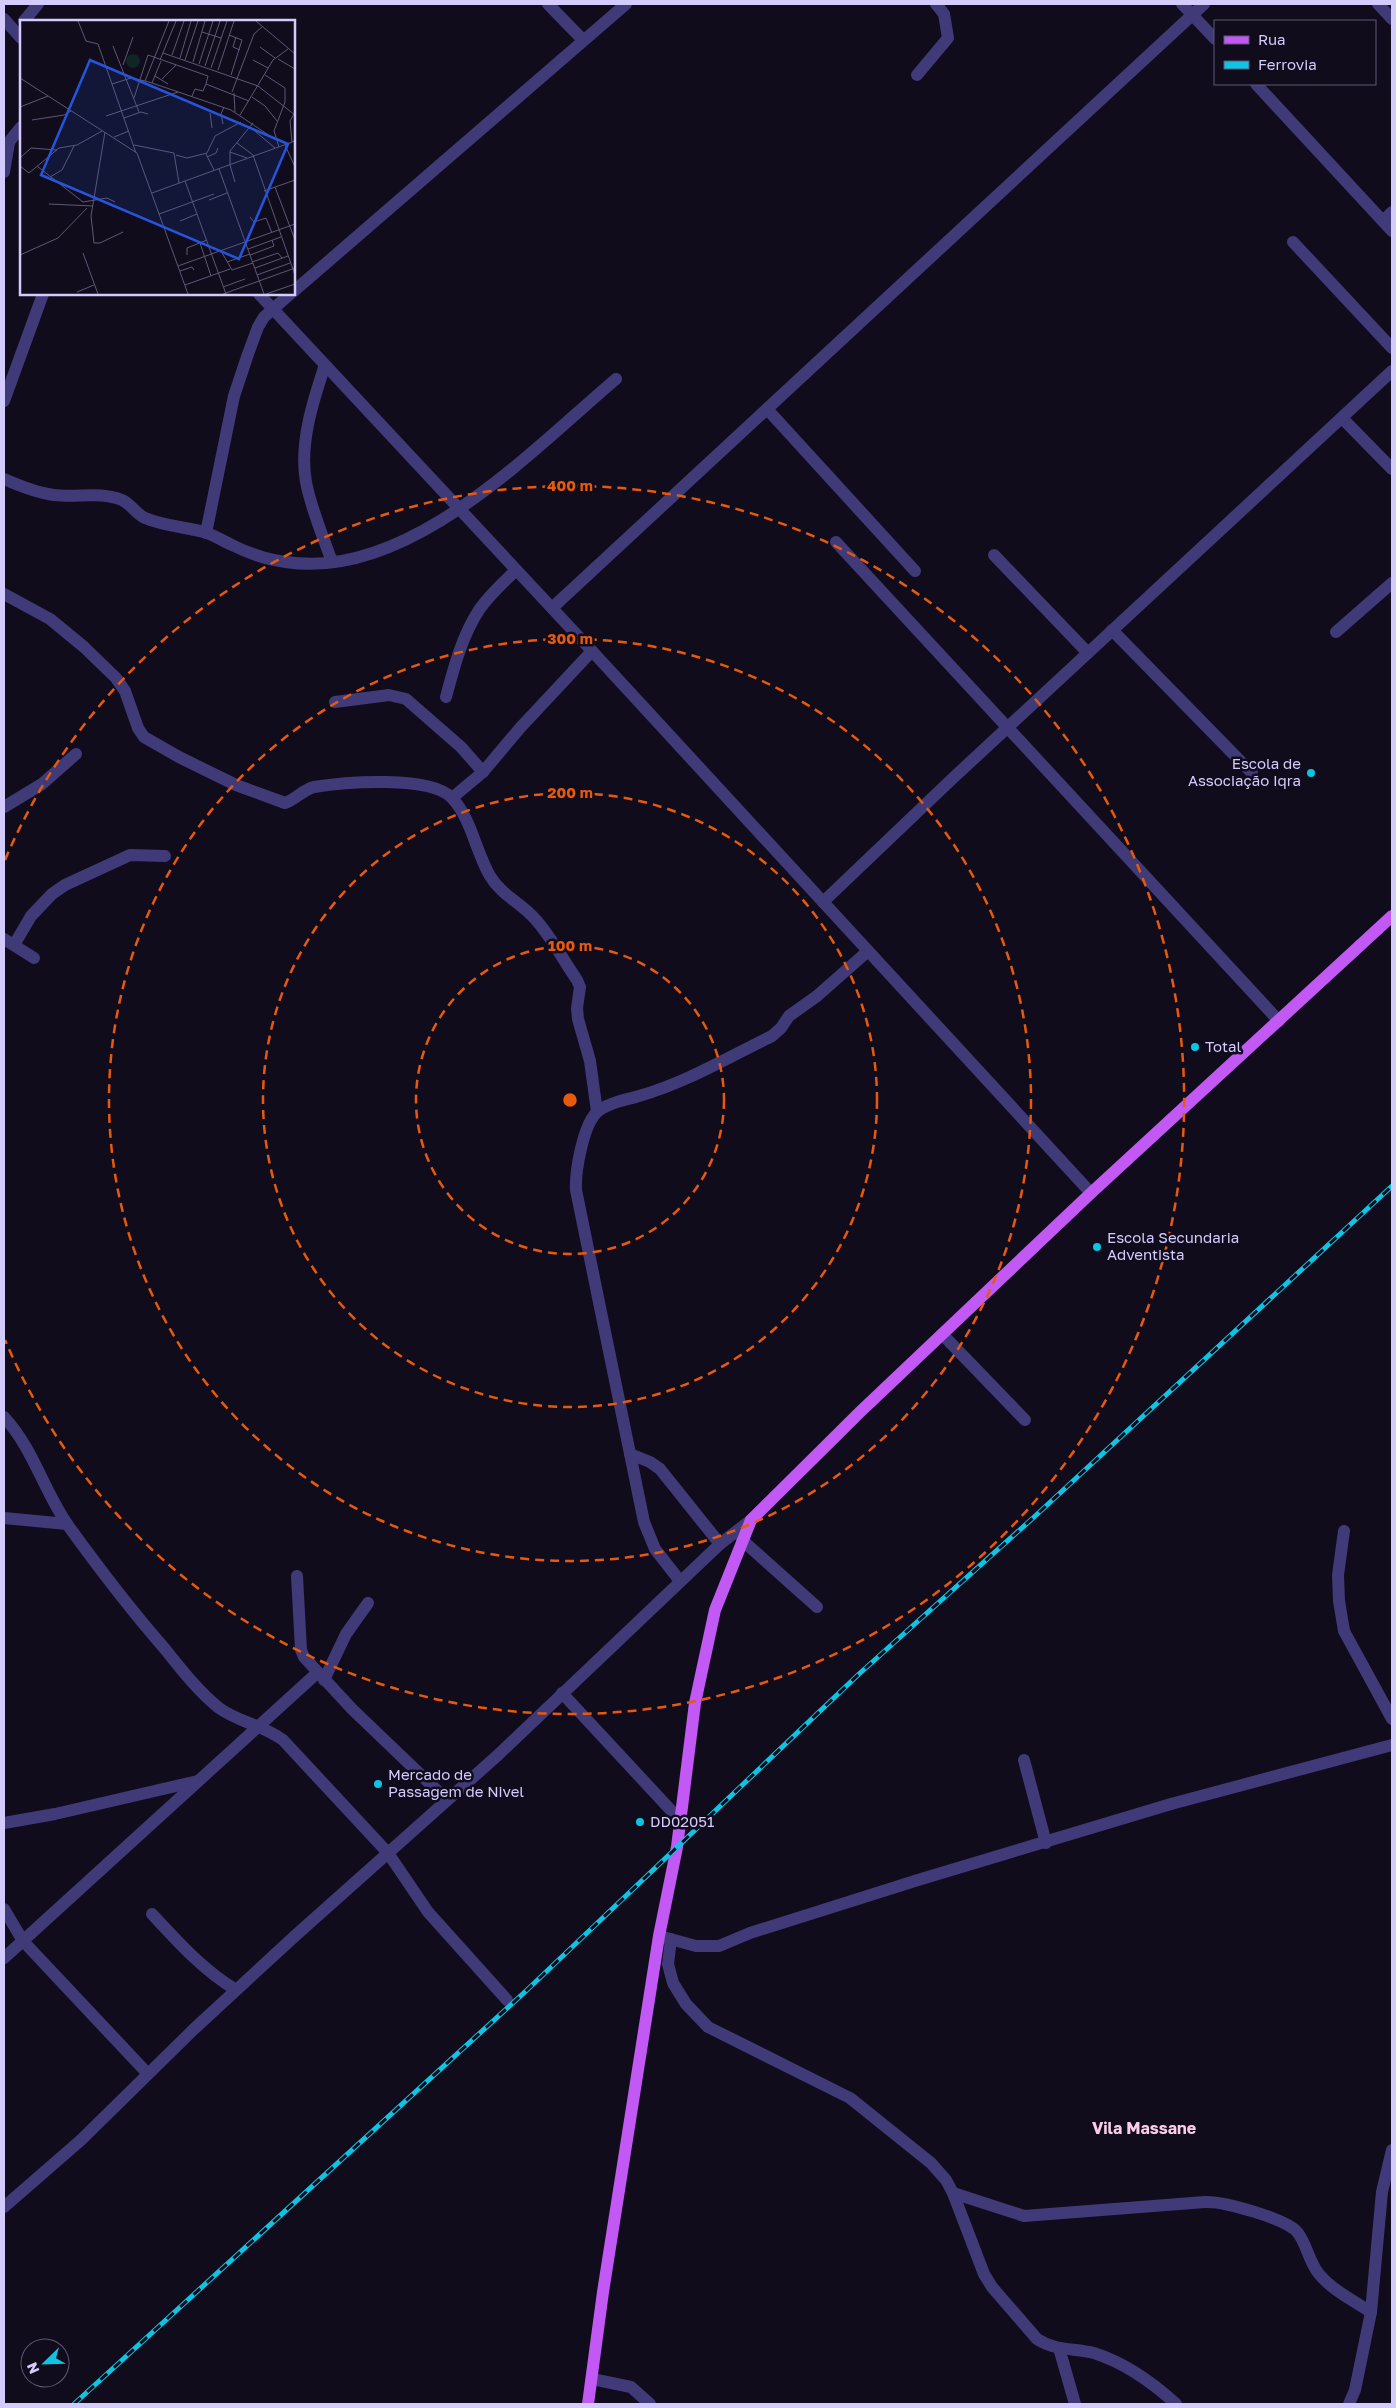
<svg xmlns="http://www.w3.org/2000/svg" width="1396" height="2408" font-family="'Golos Text',sans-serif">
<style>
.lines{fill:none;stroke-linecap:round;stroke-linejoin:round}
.minor{stroke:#403a78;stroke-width:12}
.major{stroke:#c259f4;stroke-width:12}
.rail-casing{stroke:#0fc3e3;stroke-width:5}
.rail{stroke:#100c1c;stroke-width:3;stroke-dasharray:9;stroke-linecap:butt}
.ring{fill:none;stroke:#e8590c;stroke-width:2.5;stroke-dasharray:9 6}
.poi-dot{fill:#0fc3e3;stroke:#100c1c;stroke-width:2}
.labels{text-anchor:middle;stroke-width:5;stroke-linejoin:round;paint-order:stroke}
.poi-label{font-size:15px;fill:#d3cbfc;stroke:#100c1c;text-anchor:start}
.neighbourhood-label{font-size:16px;font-weight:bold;fill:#fccde8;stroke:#100c1c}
.inset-road{fill:none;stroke:#5e5876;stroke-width:1}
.view{fill:#2654da;fill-opacity:0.15;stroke:#2654da;stroke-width:2.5}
.inset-edge{fill:none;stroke:#d3cbfc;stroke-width:2.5}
.centre{fill:#e8590c;stroke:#100c1c;stroke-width:2.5}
.ring-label{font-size:15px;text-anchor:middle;font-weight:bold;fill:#e8590c;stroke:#100c1c;stroke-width:5;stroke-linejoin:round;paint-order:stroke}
</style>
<rect width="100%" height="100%" fill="#100c1c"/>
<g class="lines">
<g class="minor">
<path d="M548,4L583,40"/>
<path d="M1182,4L1215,39"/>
<path d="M1378,4L1392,19"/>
<path d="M4,19L21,38"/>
<path d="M24,21L38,4"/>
<path d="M917,75L948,38L944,14L936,4"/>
<path d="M1256,84L1392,231"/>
<path d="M4,148L21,127"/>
<path d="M4,172L9,143"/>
<path d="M1383,221L1392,212"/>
<path d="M1293,242L1392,348"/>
<path d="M294,291L626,4"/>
<path d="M259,294L592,651L1091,1193"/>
<path d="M325,365C313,401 299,444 306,482C311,509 323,536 332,562"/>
<path d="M4,401L43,294"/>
<path d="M767,409L915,571"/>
<path d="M1342,418L1392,469"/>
<path d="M4,479C20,486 37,493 54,495C77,498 100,491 122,500C131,504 136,514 145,518C164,526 185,527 204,532C214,535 223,541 232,545C248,553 267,560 286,562C408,581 530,452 616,379"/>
<path d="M206,533L234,396L248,354L258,327L264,317L290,294"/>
<path d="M836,542L1279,1021"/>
<path d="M994,555L1088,653"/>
<path d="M4,594L50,619L84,647L116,678L125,691L138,728L144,737L179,757L236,785L285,803C295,800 304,789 314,787C344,782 431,775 452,798C471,818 476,852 490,876C502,896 522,903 536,920C552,938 563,960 577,980L580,987L577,1008L578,1019L590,1061L597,1112"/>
<path d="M552,608L1204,4"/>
<path d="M1112,630L1252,773"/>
<path d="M1336,632L1392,583"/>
<path d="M446,697C454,667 462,636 479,610C489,595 504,582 516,570"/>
<path d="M335,702L389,695L406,699L461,747L483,772"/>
<path d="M452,798L483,772L520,728L592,651"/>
<path d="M4,807L42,784L76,754"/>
<path d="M823,902L952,779L1392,371"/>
<path d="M4,939L34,958"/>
<path d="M14,945L31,916L52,894L65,885L130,855L165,856"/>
<path d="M942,1334L1025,1420"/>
<path d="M4,1417C33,1448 43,1489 67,1524C98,1567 130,1609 165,1649C181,1669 198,1691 219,1708C238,1722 263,1725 283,1740L388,1853L428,1912L507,2000"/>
<path d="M630,1454L650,1462L660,1469L720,1544"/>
<path d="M4,1518L67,1524"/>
<path d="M1344,1531L1338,1575L1339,1601L1344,1631L1392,1719"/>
<path d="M742,1540L817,1607"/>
<path d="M297,1576L301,1650L304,1657L352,1709L447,1800"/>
<path d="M680,1581L655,1549L644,1522L576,1190C575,1171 583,1127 596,1113C606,1103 626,1100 639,1096C685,1083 729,1057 772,1036L781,1028L789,1016L817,996L868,951"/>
<path d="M324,1680L346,1634L368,1603"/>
<path d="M562,1693L679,1819"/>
<path d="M1024,1760L1046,1843"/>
<path d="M4,1823L55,1814L198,1781"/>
<path d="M4,1909L23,1941L148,2074"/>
<path d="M152,1914C178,1942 203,1970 236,1990"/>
<path d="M659,1936L696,1946H719L750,1933L918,1880L1171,1804L1392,1745"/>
<path d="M671,1939L668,1964L673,1983L686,2004L708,2027L850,2098L931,2163L946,2180L953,2193L984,2274L992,2287L1037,2339C1055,2351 1074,2348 1094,2353C1125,2363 1152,2382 1176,2404"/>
<path d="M4,1958L317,1673"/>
<path d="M953,2193L1024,2216L1205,2202C1223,2201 1288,2219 1298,2233C1307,2245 1309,2262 1319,2274C1332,2290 1354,2301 1371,2312"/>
<path d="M4,2207L81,2140L194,2029L296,1935L498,1755L720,1544L751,1520"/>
<path d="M1059,2348L1075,2404"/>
<path d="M592,2379L631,2387L650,2404"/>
<path d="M1349,2404L1355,2390L1371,2312L1382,2192L1392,2150"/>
</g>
<path class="major" d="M588,2404L603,2292L659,1936L677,1847L695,1703L715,1610L751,1520L860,1412L1091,1193L1392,916"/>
<g class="rail-casing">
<path id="rail" d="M74,2404L527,1990L859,1674L1033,1518L1392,1186"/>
</g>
<use href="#rail" class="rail"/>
</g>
<g class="ring">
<circle cx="570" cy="1100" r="154"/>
<circle cx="570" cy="1100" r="307"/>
<circle cx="570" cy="1100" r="461"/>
<path d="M5 860A614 614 0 1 1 5 1340"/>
</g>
<g class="poi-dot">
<circle cx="1311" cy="773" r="5"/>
<circle cx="1195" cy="1047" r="5"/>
<circle cx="1097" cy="1247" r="5"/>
<circle cx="378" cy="1784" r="5"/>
<circle cx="640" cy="1822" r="5"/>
</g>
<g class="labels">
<g class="poi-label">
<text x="1301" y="769" text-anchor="end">Escola de<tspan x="1301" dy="17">Associação Iqra</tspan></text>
<text x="1205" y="1052">Total</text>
<text x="1107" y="1243">Escola Secundaria<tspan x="1107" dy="17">Adventista</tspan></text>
<text x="388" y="1780">Mercado de<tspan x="388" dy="17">Passagem de Nivel</tspan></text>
<text x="650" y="1827">DD02051</text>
</g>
<g class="neighbourhood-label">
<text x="1144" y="2134">Vila Massane</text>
</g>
</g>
<g transform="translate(20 20)">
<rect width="275" height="275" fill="#100c1c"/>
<path d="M106 41a7 7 0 1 1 14 0a7 7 0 1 1-14 0Z" fill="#102525"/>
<path class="inset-road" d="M58,1L66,21L78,24L116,133M236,1L275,34M182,12L201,18M209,15L222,20L211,55M216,17L213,27L220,30M93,26L119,92M240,27L255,38M143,33L238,66L275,95M152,35L164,1M160,38L171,1M258,39L275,49M140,40L156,1M165,40L178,1M233,40L248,48M173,42L185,1M179,44L193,1M103,45L113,17M185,46L200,1M191,48L207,1M198,50L214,1M245,55L265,68V82L254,111L259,127M135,56L148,64M0,58L117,133L168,274M142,59L156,45M125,61L132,63L141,41M132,63L211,90L256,120M92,64L111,58L125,61L149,1M212,72L234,14L242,7M214,73L215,92M172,76L175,69L183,71L186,64L229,81M232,77L245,86L257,101M114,78L128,35L188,56L186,64M0,87L28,76M190,93L192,108M220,95L253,40L268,29M86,96L158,72M104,98L121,92L128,94M12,100L44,95L51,91M203,104L201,94L204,87M230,107L255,128M85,112L71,196L74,223H80L103,212M94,117L109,111M272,122L270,101L274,94M217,123L233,135L275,255M114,125L154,133L159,163M265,125L275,147M210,132L227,138M186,134L194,150M156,135L167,138L187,133L195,116L221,102M187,137L196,133L198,128M0,138L11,128L37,130M0,146L9,153L39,128L57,125L82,111M17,146L63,182L87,178L95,182M199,149L244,274M30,157L42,150L54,126M165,161L206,274M215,162L210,145V131L233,103M255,167L275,220M244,171L275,160M132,173L275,121M189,180L207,173M29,184L73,186M139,194L194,174M230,197L234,202L246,198L252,213M160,201L177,194M180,223L191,256M228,229L261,217M201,231L212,250L233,243M63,233L78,274M0,235L38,218L67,188M167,235V228L187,220M230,235L254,226L252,220M207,242L230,234M232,242L258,233L262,238M158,246L275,204M235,248L268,236M160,251L172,247L174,250M237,255L270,243M165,265L210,249M203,267L225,259M57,272L74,265M203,274L275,248M246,274L275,264"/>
<path class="view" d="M70,40L268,124L219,239L21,155Z"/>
<rect width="275" height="275" class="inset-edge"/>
</g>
<circle cx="570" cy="1100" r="8" class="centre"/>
<g class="ring-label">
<text x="570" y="491">400 m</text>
<text x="570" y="644">300 m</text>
<text x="570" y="798">200 m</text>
<text x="570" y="951">100 m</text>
</g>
<rect width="1396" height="2408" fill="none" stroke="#d3cbfc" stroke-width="10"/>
<rect x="1214" y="20" width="162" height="65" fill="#100c1c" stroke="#5e5876"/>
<rect x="1224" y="36" width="25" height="8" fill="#c259f4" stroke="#5e5876"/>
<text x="1258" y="45" font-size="15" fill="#d3cbfc">Rua</text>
<rect x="1224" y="61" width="25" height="8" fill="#0fc3e3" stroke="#5e5876"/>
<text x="1258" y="70" font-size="15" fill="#d3cbfc">Ferrovia</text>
<g transform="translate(45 2363) rotate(247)"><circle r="24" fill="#100c1c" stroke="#5e5876"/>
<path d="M0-4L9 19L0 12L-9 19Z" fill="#0fc3e3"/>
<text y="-8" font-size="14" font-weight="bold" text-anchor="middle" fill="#d3cbfc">N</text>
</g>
</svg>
